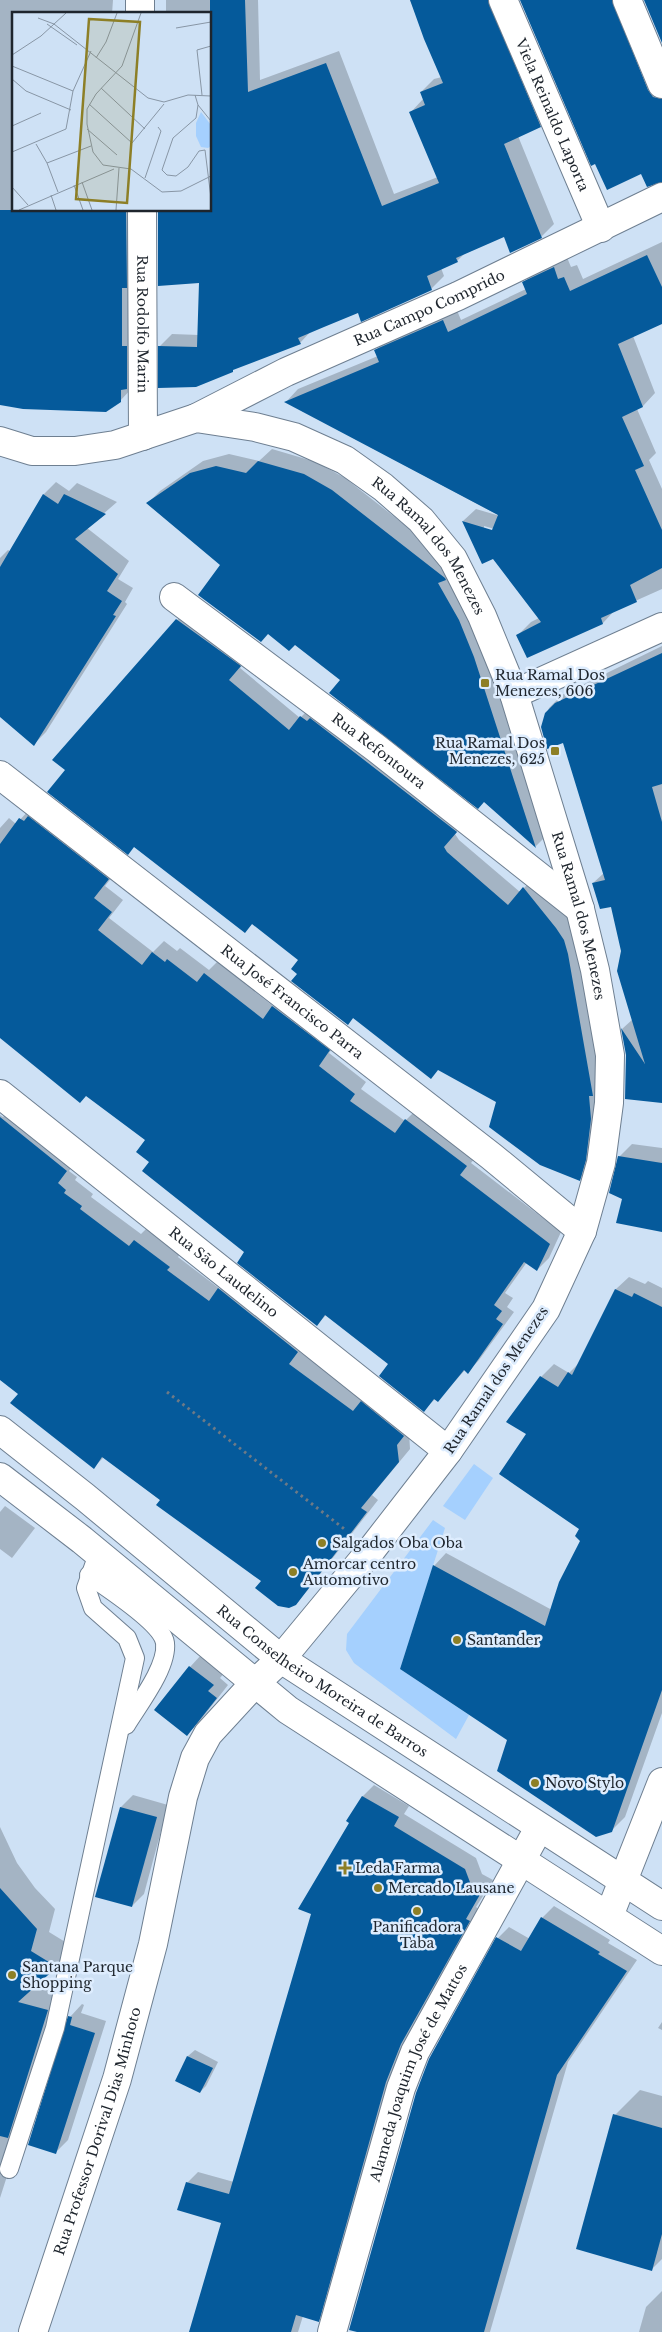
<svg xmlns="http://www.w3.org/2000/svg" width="662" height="2332" font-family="'Libre Baskerville',serif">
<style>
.green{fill:#a5d0fe}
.shadow{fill:#0003;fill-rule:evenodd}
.building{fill:#055a9b}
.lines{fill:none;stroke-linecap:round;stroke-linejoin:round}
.lane-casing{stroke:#6e7f91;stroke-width:20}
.street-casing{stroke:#6e7f91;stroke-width:30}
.secondary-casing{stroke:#6e7f91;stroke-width:30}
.path{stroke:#6d7a87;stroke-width:3;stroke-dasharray:2.5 4;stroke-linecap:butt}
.lane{stroke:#fff;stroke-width:18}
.street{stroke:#fff;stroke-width:28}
.secondary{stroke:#fff;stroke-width:28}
.poi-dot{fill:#8d7f26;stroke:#deedfe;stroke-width:2}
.labels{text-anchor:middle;stroke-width:5;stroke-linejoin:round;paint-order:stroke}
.street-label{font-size:14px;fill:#1e252d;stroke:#deedfe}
.poi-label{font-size:14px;fill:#1e252d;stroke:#deedfe;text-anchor:start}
.inset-road{fill:none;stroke:#8896a5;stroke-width:1}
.view{fill:#8d7f26;fill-opacity:0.15;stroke:#8d7f26;stroke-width:2.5}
.inset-edge{fill:none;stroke:#1e252d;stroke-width:2.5}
</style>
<rect width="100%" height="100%" fill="#cee1f5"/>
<g class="green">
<path d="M474,1464L493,1478L465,1520L443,1506Z"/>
<path d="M433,1520L445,1528L400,1669L469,1715L456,1739L354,1663L346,1650L347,1634Z"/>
</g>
<g class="shadow">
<path d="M0,0H113L112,14H14V210H139L133,387L120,401L0,404Z"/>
<path d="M166,0H258L260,80L339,51L394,194L438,177L411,112L424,98L421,92L434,79L442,77L410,0H504L553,113L540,126L518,136L554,224L541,237L505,235L464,254L457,261L441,268L444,276L431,289L359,312L312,330L300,343L235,368L159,347L172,334L199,335L201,281L159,210H210V14H166Z"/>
<path d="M521,0H628L662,80V161Z"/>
<path d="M662,242V322L633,336L655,393L643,406L637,409L656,453L649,460L662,489V589L615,610L603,623L528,656L518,635L531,622L539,618L494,557L483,562L463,521L476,509L500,516L286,402L298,389L378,356L375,351L388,338L456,308L461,320L526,289L523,283L536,270L566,255L571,267L577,265L583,279ZM484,526L498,530L497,533L484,529Z"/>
<path d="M272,449L316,462L345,478L457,566L548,834L536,846L342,680L222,565L148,503L160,491L203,461L229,454L259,461Z"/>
<path d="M56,482L69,491L77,483L117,502L87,528L129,561L118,579L133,588L125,602L127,604L46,732L34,744L0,716V558L8,550L11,552L44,494Z"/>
<path d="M189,608L252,654L240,668L300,718L313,705L468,819L455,834L459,840L520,892L536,876L575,927L604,1083L591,1168L579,1180L497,1101L354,1017L348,1024L299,973L300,960L253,923L245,931L177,620Z"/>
<path d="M662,646V1101L627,1055L622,1029L633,1019L622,951L612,906L593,883L604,873L563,741L542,727L549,708L562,695Z"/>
<path d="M32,807L120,867L105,886L123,900L109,918L153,952L164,941L177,951L180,948L209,970L217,962L273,1006L285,995L340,1038L329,1053L366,1082L361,1089L405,1121L418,1108L478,1154L471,1163L561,1232L549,1258L537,1270L527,1262L505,1293L513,1298L507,1307L514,1312L479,1360L468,1372L465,1370L438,1400L436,1398L424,1410L390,1363L326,1315L317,1325L246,1252L151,1161L146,1140L0,1027V828L9,818L16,824Z"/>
<path d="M14,1106L78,1158L69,1171L77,1177L75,1180L93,1194L91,1197L141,1234L146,1229L180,1254L178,1257L220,1289L231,1277L309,1339L300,1352L409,1432L410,1449L372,1495L378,1500L307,1591L295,1604L104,1457L94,1467L0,1375V1115L3,1117Z"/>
<path d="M632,1144L662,1148V1231L623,1198L619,1157Z"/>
<path d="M629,1277L645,1284L648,1281L662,1288V1713L625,1817L611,1831L509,1740L434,1566L446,1553L552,1610L582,1540L581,1528L527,1434L541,1377L554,1364L569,1373L579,1363L616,1289Z"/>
<path d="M5,1506L35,1528L12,1558L0,1549V1512Z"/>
<path d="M202,1654L225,1672L220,1678L228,1685L199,1722L187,1734L156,1710L190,1667Z"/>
<path d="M374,1785L409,1806L404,1814L476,1858L482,1874L493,1880L476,1907L480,1910L330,2309L318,2320L303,2316L298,2332H190L222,2223L187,2183L198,2172L234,2182L350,1823L363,1796Z"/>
<path d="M133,1795L168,1805L144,1894L132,1906L121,1807Z"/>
<path d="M0,1827L17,1863L35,1888L55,1909L49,1932L75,1948L37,1984L66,1992L0,2198Z"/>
<path d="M554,1906L610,1940L608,1943L637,1960L568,2062L490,2332H359L430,2059L498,1938L509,1927L530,1939L542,1918Z"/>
<path d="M82,2004L84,2005L81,2013L106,2021L68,2140L56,2152L70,2017Z"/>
<path d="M662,2022V2030L658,2028Z"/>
<path d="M195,2050L218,2062L206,2086L200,2092L177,2080L188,2056Z"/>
<path d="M640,2090L662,2096V2259L651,2270L615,2115Z"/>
<path d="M662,2291V2332H639L646,2307Z"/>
</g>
<g class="building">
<path d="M210,0H245L248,92L326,63L382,206L439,183L409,112L425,105L420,92L443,83L424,39L410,0H488L541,127L504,144L542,238L510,253L504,237L456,258L458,262L427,276L432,290L361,322L358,313L324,327L298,338L301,344L233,370V372L196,387L158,388V346L197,347L199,283L158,286V210H210Z"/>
<path d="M520,0H612L648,90L653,97L662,99V182L647,187L641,174L607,190L595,164L591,166Z"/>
<path d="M644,0H662V43Z"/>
<path d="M0,210H126L127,288H122V346H127V389L121,390V402L106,412L23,409L0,405Z"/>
<path d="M647,255L662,287V324L618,344L643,407L622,417L644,466L635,470L662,530V568L630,585L637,602L601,618L603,624L527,658L516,635L541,622L493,559L482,564L462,521L492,530L498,515L284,402L379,362L374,350L443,320L448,332L527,294L522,282L554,267L558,279L564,277L570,291Z"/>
<path d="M258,461L304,474L332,490L445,578L446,580L438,583L459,620L474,657L536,848L484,802L478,809L329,693L340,680L295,645L289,651L268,634L261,642L198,595L220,565L146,503L190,473L216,466L246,473Z"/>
<path d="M43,494L58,504L64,494L106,514L75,539L118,574L107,591L122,601L113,615L116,616L34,746L0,717V567Z"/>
<path d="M176,619L241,666L229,680L289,730L300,716L307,721L310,718L457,832L444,847L447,852L508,905L523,887L556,928L564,940L568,954L593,1096H589L591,1119L586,1160L580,1181L540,1165L489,1127L496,1102L438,1070L431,1079L353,1018L348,1025L291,981L297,974L291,969L298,960L252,924L245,933L134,847L128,855L47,792L65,770L52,760Z"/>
<path d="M662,653V784L652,787L662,822V1103L625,1099L626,1055L621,1028L645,1064L617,971L621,951L611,907L600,909L592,883L605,880L563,743L547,749L541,727L545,713L555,703Z"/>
<path d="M28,816L109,879L94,898L112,912L98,930L142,965L152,952L165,962L167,959L197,982L204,973L263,1019L272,1006L330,1050L319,1066L355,1094L350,1101L395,1133L405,1119L467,1166L460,1175L550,1244L537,1271L524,1262L494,1305L502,1311L496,1319L503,1324L468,1374L464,1370L438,1402L434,1399L424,1412L379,1376L388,1364L325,1315L317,1326L237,1263L244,1252L142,1171L149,1162L136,1152L145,1140L86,1096L80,1103L0,1038V844L19,818L24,821Z"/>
<path d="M0,1117L67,1171L58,1183L66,1190L64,1193L82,1206L80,1209L129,1246L134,1240L170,1267L167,1270L209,1301L218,1288L298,1352L289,1364L353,1411L361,1401L404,1436L397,1445L399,1462L361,1508L367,1512L296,1605L289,1608L278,1606L255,1588L261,1581L156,1505L160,1500L102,1457L94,1469L10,1403L18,1394L0,1380Z"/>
<path d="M618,1156L662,1163V1232L616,1223L622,1199L609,1193Z"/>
<path d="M615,1289L632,1297L634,1293L662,1307V1690L612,1832L596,1837L497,1771L507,1740L400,1669L433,1565L545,1626L559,1582L580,1541L575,1536L579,1529L499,1474L526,1434L506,1422L540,1376L558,1387L568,1372L572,1375Z"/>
<path d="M189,1666L214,1685L208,1691L217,1698L187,1736L154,1710Z"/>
<path d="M362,1796L399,1817L394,1826L465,1869L471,1885L482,1891L466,1919L470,1921L401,2044L386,2082L319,2322L296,2315L291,2332H189L221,2223L177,2210L186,2182L229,2194L311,1914L298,1909L349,1823L346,1821Z"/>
<path d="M120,1807L157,1817L132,1907L95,1897Z"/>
<path d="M0,1888L37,1929L31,1951L57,1967L18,2002L48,2010L8,2138L0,2136Z"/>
<path d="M541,1917L600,1952L598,1954L627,1971L557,2075L484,2332H357L349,2330L416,2093L429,2059L496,1937L521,1951Z"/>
<path d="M68,2016L72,2017L70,2025L95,2033L56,2154L28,2145Z"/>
<path d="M187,2056L213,2068L200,2093L175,2081Z"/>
<path d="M613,2114L662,2128V2234L652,2271L576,2249Z"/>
</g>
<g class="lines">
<g class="lane-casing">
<g id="lane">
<path d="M89,1575C107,1588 162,1622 165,1643C168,1667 138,1705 126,1725"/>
<path d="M9,2169L55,2028L135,1658L127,1638L93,1608L86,1588L98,1554"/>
</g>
</g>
<g class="street-casing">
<g id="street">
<path d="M140,0V14"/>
<path id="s1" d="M503,0L601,228"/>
<path d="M627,0L662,84"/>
<path id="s2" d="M142,210L143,436"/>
<path id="s3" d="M196,418L286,372L458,296L662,197"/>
<path id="s4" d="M174,597L376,748L580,909"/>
<path d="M514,694L662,627"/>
<path id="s5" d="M0,775L491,1156L582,1231"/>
<path id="s6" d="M0,1094L448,1451"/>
<path d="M609,1916L662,1782"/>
<path id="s7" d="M33,2332L117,2079L153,1944L183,1797L195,1758L208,1734L254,1684"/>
<path id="s8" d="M332,2332L401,2088L415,2052L539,1828"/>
</g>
</g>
<g class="secondary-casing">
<g id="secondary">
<path id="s9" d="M0,441L32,451H75L115,445L196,418L255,427L294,437L345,460L383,487L421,520L453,559L482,616L514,694L580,909L595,970L610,1055L609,1103L601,1163L582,1231L546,1309L448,1451L372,1549L281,1659L254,1684"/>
<path id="s10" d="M0,1430L85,1497L281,1659L662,1906"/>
<path d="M0,1477L82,1540L288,1710L662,1951"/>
</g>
</g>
<path class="path" d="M167,1392L347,1531"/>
<use href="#lane" class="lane"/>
<use href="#street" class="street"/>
<use href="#secondary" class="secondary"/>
</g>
<g class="poi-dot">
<rect x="480" y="678" width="10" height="10" rx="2.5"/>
<rect x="550" y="746" width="10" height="10" rx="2.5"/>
<circle cx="322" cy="1543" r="5"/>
<circle cx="293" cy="1572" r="5"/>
<circle cx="457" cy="1640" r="5"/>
<circle cx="535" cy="1783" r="5"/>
<path d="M342.5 1860.5h5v5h5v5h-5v5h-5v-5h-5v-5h5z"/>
<circle cx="378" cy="1888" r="5"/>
<circle cx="417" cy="1911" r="5"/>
<circle cx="12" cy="1975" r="5"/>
</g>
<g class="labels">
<g class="street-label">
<text dy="5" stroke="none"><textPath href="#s1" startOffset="125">Viela Reinaldo Laporta</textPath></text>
<text dy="5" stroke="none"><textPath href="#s3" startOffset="258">Rua Campo Comprido</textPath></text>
<text dy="5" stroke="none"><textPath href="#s2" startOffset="114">Rua Rodolfo Marin</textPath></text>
<text dy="5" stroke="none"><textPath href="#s9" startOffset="480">Rua Ramal dos Menezes</textPath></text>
<text dy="5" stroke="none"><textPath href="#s4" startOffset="256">Rua Refontoura</textPath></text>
<text dy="5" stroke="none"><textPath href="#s9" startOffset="885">Rua Ramal dos Menezes</textPath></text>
<text dy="5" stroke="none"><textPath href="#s5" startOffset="370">Rua José Francisco Parra</textPath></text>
<text dy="5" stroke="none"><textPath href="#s6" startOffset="286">Rua São Laudelino</textPath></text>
<text transform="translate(496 1380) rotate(-56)" y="5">Rua Ramal dos Menezes</text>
<text dy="5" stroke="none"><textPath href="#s10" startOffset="409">Rua Conselheiro Moreira de Barros</textPath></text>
<text dy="5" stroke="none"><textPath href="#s8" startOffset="274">Alameda Joaquim José de Mattos</textPath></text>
<text dy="5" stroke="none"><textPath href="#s7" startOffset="211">Rua Professor Dorival Dias Minhoto</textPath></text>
</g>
<g class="poi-label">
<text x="495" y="680">Rua Ramal Dos<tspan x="495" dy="16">Menezes, 606</tspan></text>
<text x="545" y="748" text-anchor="end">Rua Ramal Dos<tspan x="545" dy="16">Menezes, 625</tspan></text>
<text x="332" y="1548">Salgados Oba Oba</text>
<text x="303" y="1569">Amorcar centro<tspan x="303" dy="16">Automotivo</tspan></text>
<text x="467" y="1645">Santander</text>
<text x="545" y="1788">Novo Stylo</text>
<text x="355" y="1873">Leda Farma</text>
<text x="388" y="1893">Mercado Lausane</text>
<text x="417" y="1932" text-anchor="middle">Panificadora<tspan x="417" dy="16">Taba</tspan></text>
<text x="22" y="1972">Santana Parque<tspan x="22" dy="16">Shopping</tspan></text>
</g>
</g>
<g transform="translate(12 12)">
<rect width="199" height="199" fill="#cee1f5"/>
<path d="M189,100L199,113V134L196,136L189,135L184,124V111Z" fill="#a5d0fe"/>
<path class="inset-road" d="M129,1L110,54L84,82L75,97V112L81,140L91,153L119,157L150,180L169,179L199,164M26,6L42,12L136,86L152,90L176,83L199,84M35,12L65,33M164,16L199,10M0,43L29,24L54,1M84,46L94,30L105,1M0,54L61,79M0,67L14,79L59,98M89,76L133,117M183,83L186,93L184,106L161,126L150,158L155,163L164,164L176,155L187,139L193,138L199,186M190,83L185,38L199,34M77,92L120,131L152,92M186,93L199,109M0,114L29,101M75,117L105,143M24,132L35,151L46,180M0,140L54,117L61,79L79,39M35,151L79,134M133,166L149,119L146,115M70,170L80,198M62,173L71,198M0,175L16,193M39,183L44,198M7,198L102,157M104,198L107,156"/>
<path class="view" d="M77,7L128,10L115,191L64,187Z"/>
<rect width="199" height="199" class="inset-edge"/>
</g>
</svg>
